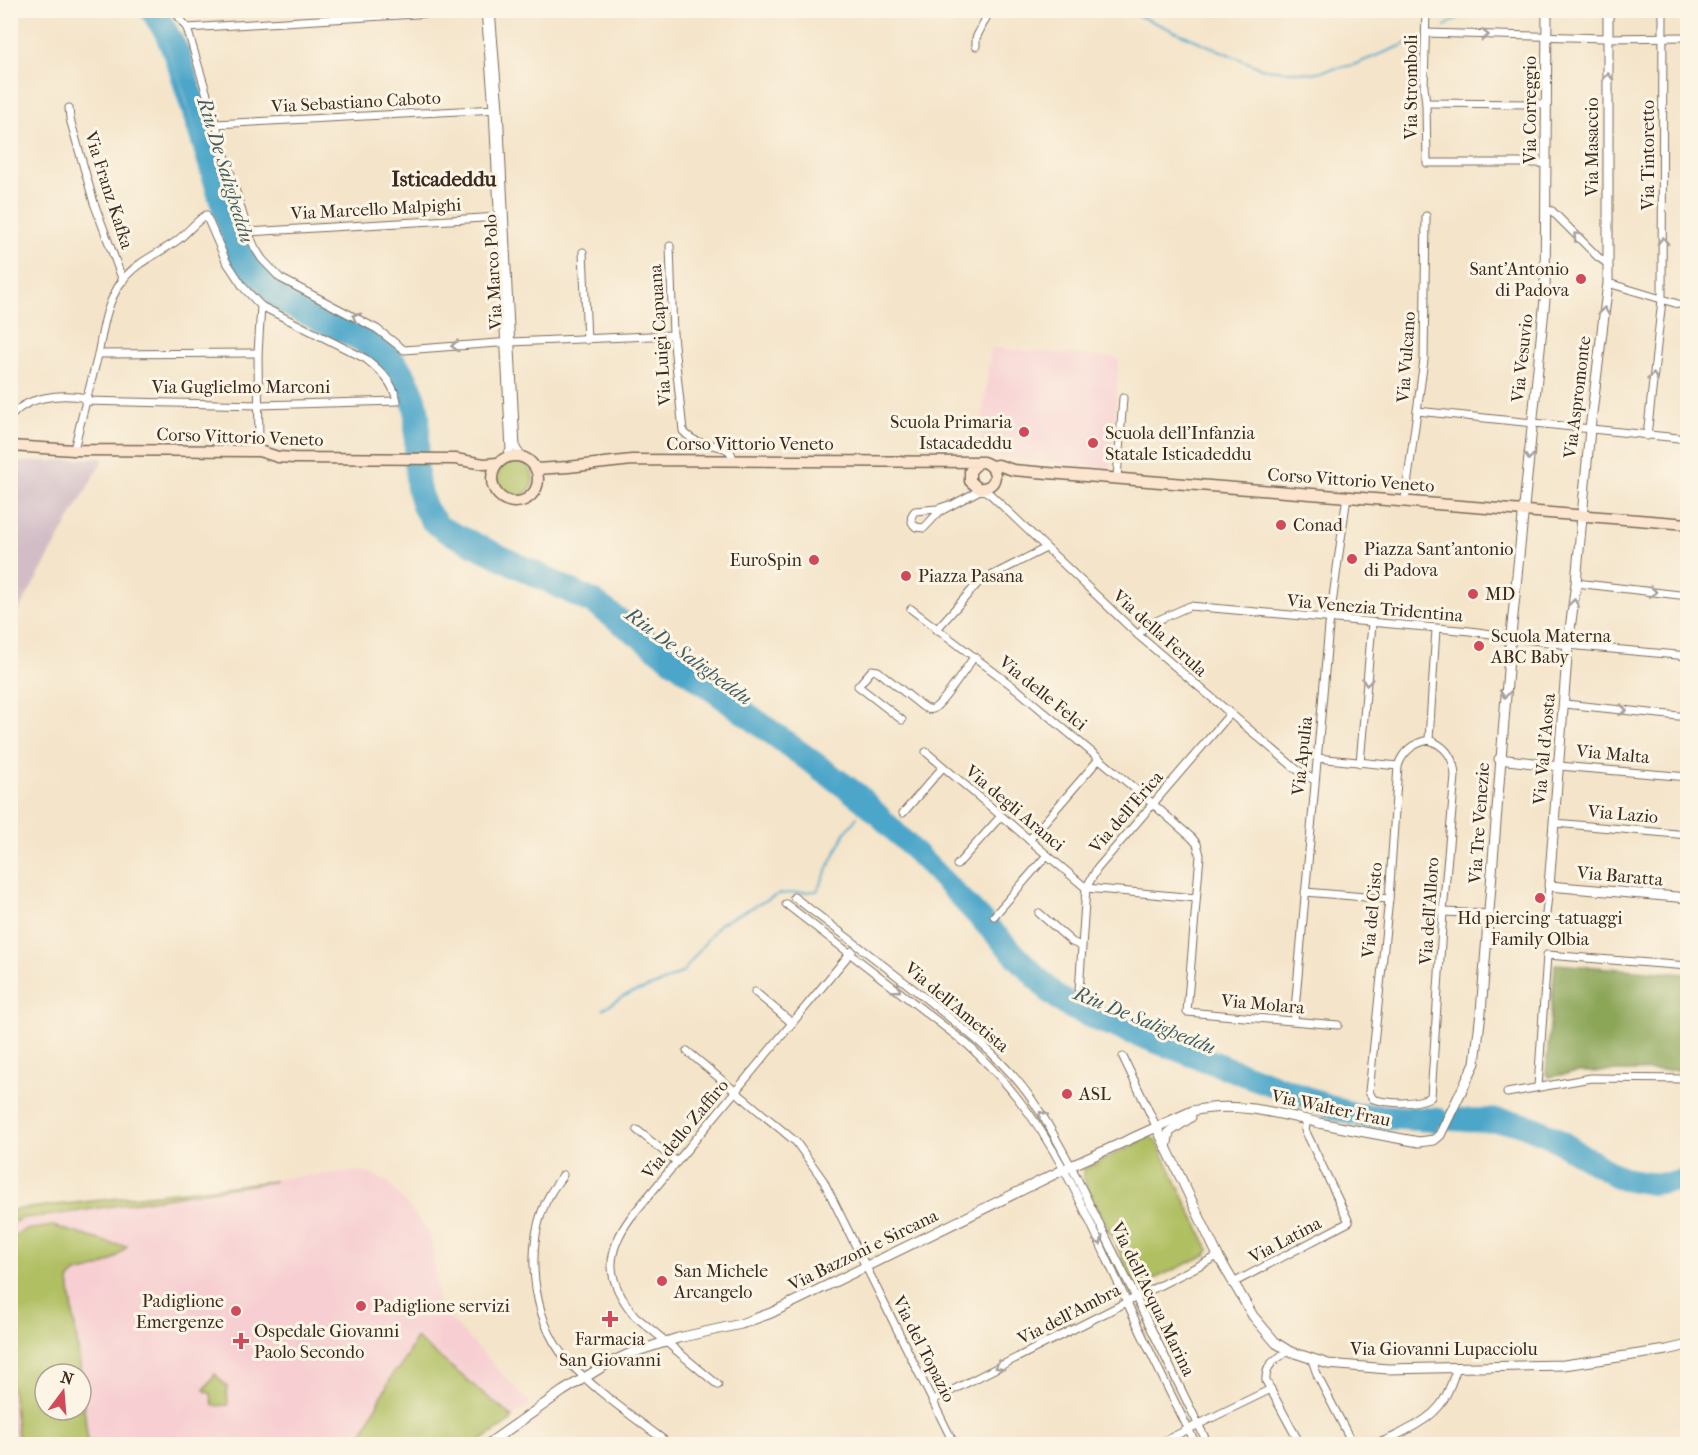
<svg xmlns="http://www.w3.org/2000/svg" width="1698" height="1455" font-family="'IM FELL French Canon',serif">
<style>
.built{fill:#f7cfd2;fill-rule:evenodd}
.industrial{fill:#d2bdc6}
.green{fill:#b0bf62;stroke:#767440;stroke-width:1.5}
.forest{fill:#8ca658;stroke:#64683b;stroke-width:1.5}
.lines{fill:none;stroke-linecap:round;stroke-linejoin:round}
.stream{stroke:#4ba6c9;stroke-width:2}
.canal{stroke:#4ba6c9;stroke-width:8}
.river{stroke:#4ba6c9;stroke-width:15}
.minor-casing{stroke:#7c6b5a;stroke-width:9}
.tertiary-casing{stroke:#7c6b5a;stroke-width:11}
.secondary-casing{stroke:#7c6b5a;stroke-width:13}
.minor{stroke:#fff;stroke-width:7}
.tertiary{stroke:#fff;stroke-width:9}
.secondary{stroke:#fbe5cf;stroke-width:10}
.oneway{stroke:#a79f9a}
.poi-dot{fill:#d1495b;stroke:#fcf5e5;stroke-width:2}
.labels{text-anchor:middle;stroke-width:6;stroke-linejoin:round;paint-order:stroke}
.street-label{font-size:18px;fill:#3b2a1e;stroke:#fcf5e5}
.poi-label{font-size:18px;fill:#3b2a1e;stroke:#fcf5e5;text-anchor:start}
.water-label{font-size:20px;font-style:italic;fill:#415c62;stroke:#fcf5e5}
.quarter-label{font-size:21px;font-weight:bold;fill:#3b2a1e;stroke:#fcf5e5}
</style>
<rect width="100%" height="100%" fill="#fcf5e5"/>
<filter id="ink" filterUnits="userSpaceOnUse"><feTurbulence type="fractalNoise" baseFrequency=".0167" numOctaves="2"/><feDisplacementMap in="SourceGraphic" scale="12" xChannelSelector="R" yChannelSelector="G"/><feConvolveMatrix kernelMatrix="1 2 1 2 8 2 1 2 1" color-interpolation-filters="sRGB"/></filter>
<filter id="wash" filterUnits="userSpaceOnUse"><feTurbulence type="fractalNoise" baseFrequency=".008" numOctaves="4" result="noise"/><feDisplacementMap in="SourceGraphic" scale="24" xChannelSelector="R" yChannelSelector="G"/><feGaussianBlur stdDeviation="1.35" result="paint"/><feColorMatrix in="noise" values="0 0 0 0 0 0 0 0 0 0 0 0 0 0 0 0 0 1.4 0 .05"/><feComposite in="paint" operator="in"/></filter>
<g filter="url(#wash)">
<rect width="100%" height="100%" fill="#f4e4c9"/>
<g class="built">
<path d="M991,348L1119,358L1111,468L978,454Z"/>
<path d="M364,1171L388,1182L430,1233L439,1307L531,1404L512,1417L511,1421L476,1444H11L10,1210L164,1193L220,1189L290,1177ZM45,1374H81V1410H45Z"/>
</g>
<path class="industrial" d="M104,458L14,619L10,616L11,463Z"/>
<g class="green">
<circle cx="515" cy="479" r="18"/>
<path d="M1150,1137L1157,1142L1209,1250L1206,1255L1139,1286L1135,1285L1083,1177L1084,1169Z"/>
<path d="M275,1181L54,1215L23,1218L11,1223V1210Z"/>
<path d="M53,1226L113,1244L127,1246C111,1265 99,1269 75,1273L69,1281L81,1374H45V1410H81V1378L88,1444H19L10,1374L11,1238L25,1230Z"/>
<path d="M416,1338L512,1417L511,1421L476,1444H357L395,1370H399Z"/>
<path d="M215,1374L227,1387L228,1405L213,1406L211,1394L204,1390Z"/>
</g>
<path class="forest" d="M1555,964L1687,974V1070L1579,1072L1549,1077L1546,1073Z"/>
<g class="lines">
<g class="stream">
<path d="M1125,10L1263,69L1312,73L1353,65L1416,40"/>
<path d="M1445,26L1471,10"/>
<path d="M870,810L875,809"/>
<path d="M603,1009L624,996L661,983L683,972L719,924L779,894L817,891L845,833L857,817"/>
</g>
<g class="canal">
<path d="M142,10L159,36L173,72L232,262L255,292L276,308L357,347L378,360L390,374L402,392L408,412V466L410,490L416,510L426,526L442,538L593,612L847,798L864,811L929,875L1046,999L1064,1013L1099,1029L1339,1118L1362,1124L1435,1128L1441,1112L1359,1107L1340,1102L1092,1008L1061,990L1046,975L863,789L597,594L445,521C413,487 429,456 426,414C423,385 405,357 382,340C330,308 275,302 245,243L186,51L163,10"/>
<path d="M1688,1172C1615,1193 1587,1135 1526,1117C1505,1110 1479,1113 1457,1112L1451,1127L1515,1130L1546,1143L1617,1185L1651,1191L1688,1187"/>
</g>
<path class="river" d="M153,10C159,19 166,27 171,36C176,45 179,56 183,66C200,112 210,159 224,206C229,221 233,239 240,253C275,322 372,319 410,384C433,423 404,475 429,513C432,518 437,522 441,527L591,599L608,610L875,809L1038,978L1061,999L1090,1014L1336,1110L1359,1115L1506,1122C1515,1124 1524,1125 1533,1129C1572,1143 1602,1180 1646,1184C1659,1185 1674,1182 1688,1180"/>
</g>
</g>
<g filter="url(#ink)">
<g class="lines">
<g class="minor-casing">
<g id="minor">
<path d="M174,10L187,28L248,232L255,248L262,259L280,278L377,329L404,350L511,342L673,335"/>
<path d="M485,10L493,109L510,450L505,458"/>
<path d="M491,10L499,109L516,448L523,458"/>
<path d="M1426,10L1424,87L1426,103L1427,163H1546"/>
<path d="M187,28L482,10"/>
<path d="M1426,33L1605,38L1688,37"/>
<path d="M976,46V38L990,10"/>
<path d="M1426,103L1546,104"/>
<path d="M69,108L70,119L94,203L123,281"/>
<path d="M215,124L497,109"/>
<path d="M1546,210L1552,211L1598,257L1608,264"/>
<path d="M248,232L500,217"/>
<path d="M670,246L673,335L683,431C700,450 718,441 729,451C732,453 732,456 733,460"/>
<path d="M583,252L587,340"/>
<path d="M1608,283L1688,307"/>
<path d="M98,354L258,353"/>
<path d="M1417,411L1688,439"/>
<path d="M10,418C25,396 62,393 86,398"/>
<path d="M1647,436L1662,300L1663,10"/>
<path d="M74,450C81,418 90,387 98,355C103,329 106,303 122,281C137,261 159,254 178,240C188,232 195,222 206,215L226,261L244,288L261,306L366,359C381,371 393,382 397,401L260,405L85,401"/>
<path d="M259,451L258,353L261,306"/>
<path d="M1117,478L1123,398"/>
<path d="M1405,500L1424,360L1426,216"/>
<path d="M949,505L937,509L915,511C910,516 910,522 916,527L924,528L939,512L982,489L990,494L1138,635L1296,769L1314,780"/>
<path d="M1576,583L1688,596"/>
<path d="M911,609L1019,691L1153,804L1192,838L1197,844L1200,855L1187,1012L1338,1025"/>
<path d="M936,630L979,582L1046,548"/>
<path d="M1138,635L1147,625L1190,606L1470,631L1568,645L1688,656"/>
<path d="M1565,704L1688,717"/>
<path d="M902,720L858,686L872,670L878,671L923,707C927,709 929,710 933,709C942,705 967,667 974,657"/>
<path d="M1429,740C1446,746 1454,757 1455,776L1443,912L1431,1097C1414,1105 1391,1104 1373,1099L1369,1092L1389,899L1398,766C1403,751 1413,743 1429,740Z"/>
<path d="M1429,740L1436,629"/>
<path d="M926,752L1086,888"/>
<path d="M1317,758L1398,766"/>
<path d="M1360,763L1372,624"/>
<path d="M1559,766L1688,777"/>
<path d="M903,813L943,767"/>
<path d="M1555,823L1688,835"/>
<path d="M1029,840L1099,759"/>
<path d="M957,865L1001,816"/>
<path d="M1086,888L1196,898"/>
<path d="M1305,892L1389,899"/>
<path d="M794,897C838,930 882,964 925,998C952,1020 981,1041 1005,1067C1033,1095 1052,1131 1071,1166L1208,1444"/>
<path d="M786,904L968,1045C985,1061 1001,1077 1015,1095C1064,1155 1093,1230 1126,1300C1148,1349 1172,1397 1196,1444"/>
<path d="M1443,912L1490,914"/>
<path d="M1039,913L1072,942L1081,946"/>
<path d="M1546,914L1549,886"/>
<path d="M994,916L1047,855"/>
<path d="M1079,991L1086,888L1097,869L1230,714"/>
<path d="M755,992L792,1023"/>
<path d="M1294,1021L1329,626L1347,496"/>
<path d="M687,1051L796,1142L823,1180L954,1444"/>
<path d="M1123,1057L1156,1126"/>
<path d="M1538,1087L1547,955L1688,966"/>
<path d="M1507,1093L1591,1078L1688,1079"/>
<path d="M637,1130L677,1162"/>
<path d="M563,1175C559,1181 554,1187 550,1194C523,1240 531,1319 566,1359C596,1392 634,1417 669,1444"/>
<path d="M1233,1283L1349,1222L1305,1130L1307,1120"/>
<path d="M1289,1351C1276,1359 1265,1364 1266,1381L1300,1444"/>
<path d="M1312,1360L1318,1377L1347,1433L1352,1441L1358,1444"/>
<path d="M718,1385L635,1316C606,1281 604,1254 631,1217L852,951"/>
<path d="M933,1400L1218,1256"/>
<path d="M1158,1444L1271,1389"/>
<path d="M1374,1444C1385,1442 1395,1436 1405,1431C1439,1414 1446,1402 1457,1367"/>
</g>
</g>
<g class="tertiary-casing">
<g id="tertiary">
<path d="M1608,10V283L1590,429L1576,583L1568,645L1549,886L1688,898"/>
<path d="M1499,759L1559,766"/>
<path d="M1156,1126L1218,1256L1253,1316L1276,1343L1289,1351L1328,1364L1388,1369L1564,1365L1667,1350L1688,1345"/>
<path d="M1166,1148L1169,1132L1191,1117"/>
<path d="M488,1444L563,1391L607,1364L631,1353L678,1338L741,1324L771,1313L1071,1166L1192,1111C1235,1101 1277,1113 1319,1123C1353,1130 1386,1136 1419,1142L1434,1140L1440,1135L1475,1063L1481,1012L1510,645L1545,299L1547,10"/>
</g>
</g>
<g class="secondary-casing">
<g id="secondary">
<path d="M10,446L74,450L259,451L278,457L294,458L455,459L484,464L498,463"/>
<circle cx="515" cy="479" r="23"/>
<path d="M991,466L998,465L1013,470L1048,473L1688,524"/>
<path d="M536,469L568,467L632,460L983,462C1001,467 998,490 978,488L970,481V471L977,464"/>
</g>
</g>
<use href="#minor" class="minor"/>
<use href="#tertiary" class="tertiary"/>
<use href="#secondary" class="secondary"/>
</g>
<defs><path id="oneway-chevron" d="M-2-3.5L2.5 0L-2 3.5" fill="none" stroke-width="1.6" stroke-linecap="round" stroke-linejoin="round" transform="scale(1.5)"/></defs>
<g class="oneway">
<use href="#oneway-chevron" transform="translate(1485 35) rotate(1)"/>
<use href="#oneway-chevron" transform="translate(1608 77) rotate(-90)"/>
<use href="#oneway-chevron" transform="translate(1577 236) rotate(-135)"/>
<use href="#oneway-chevron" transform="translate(1663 241) rotate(-90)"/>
<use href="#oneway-chevron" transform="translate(1604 311) rotate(-83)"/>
<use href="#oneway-chevron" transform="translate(356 317) rotate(-153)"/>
<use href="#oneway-chevron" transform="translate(455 346) rotate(176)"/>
<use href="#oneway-chevron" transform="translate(1653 377) rotate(-83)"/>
<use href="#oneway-chevron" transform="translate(1529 456) rotate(96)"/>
<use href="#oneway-chevron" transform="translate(1653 592) rotate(7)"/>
<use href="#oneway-chevron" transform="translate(1574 603) rotate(-83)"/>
<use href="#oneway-chevron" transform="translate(1367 682) rotate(95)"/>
<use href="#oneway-chevron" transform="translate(1505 694) rotate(95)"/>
<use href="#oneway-chevron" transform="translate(1623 710) rotate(6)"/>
<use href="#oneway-chevron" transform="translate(897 989) rotate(38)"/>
<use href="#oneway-chevron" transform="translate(1042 1115) rotate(-124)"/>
<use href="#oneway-chevron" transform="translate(1099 1241) rotate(65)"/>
<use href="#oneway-chevron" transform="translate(999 1366) rotate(153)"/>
</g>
</g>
<g class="poi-dot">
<circle cx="1581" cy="279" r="6"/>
<circle cx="1024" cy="432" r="6"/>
<circle cx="1093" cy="443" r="6"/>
<circle cx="1281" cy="525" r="6"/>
<circle cx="1352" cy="559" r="6"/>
<circle cx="814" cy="560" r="6"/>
<circle cx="906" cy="576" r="6"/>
<circle cx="1473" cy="594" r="6"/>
<circle cx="1479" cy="646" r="6"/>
<circle cx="1540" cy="898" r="6"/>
<circle cx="1067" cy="1094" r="6"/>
<circle cx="662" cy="1281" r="6"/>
<circle cx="361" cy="1306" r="6"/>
<circle cx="236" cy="1311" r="6"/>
<path d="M607 1310h6v6h6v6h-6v6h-6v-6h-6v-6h6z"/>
<path d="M238 1332h6v6h6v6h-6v6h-6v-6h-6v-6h6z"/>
</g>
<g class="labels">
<g class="street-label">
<text transform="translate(1411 87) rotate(-90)" y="6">Via Stromboli</text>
<text transform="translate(356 102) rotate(-3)" y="6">Via Sebastiano Caboto</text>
<text transform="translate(1530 110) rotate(-90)" y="6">Via Correggio</text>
<text transform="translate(1592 147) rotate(-90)" y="6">Via Masaccio</text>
<text transform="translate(1648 155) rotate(-90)" y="6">Via Tintoretto</text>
<text transform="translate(109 190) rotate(72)" y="6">Via Franz Kafka</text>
<text transform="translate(376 209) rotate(-3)" y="6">Via Marcello Malpighi</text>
<text transform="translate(493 272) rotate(-93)" y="6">Via Marco Polo</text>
<text transform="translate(660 335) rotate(-94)" y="6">Via Luigi Capuana</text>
<text transform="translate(1406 357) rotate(-86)" y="6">Via Vulcano</text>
<text transform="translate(1522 358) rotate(-84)" y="6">Via Vesuvio</text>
<text x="241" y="393">Via Guglielmo Marconi</text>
<text transform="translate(1577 397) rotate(-83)" y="6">Via Aspromonte</text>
<text transform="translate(240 437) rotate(2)" y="6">Corso Vittorio Veneto</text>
<text x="750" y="450">Corso Vittorio Veneto</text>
<text transform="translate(1351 480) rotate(4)" y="6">Corso Vittorio Veneto</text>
<text transform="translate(1375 608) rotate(5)" y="6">Via Venezia Tridentina</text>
<text transform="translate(1160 633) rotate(42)" y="6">Via della Ferula</text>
<text transform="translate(1043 693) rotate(39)" y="6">Via delle Felci</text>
<text transform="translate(1544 749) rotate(-85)" y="6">Via Val d'Aosta</text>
<text transform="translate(1613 754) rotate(5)" y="6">Via Malta</text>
<text transform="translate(1302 756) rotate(-84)" y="6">Via Apulia</text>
<text transform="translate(1015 808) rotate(40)" y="6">Via degli Aranci</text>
<text transform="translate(1126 812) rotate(-49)" y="6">Via dell'Erica</text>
<text transform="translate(1623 814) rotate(5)" y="6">Via Lazio</text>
<text transform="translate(1479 823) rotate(-86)" y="6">Via Tre Venezie</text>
<text transform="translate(1620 876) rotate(5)" y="6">Via Baratta</text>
<text transform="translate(1372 910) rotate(-85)" y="6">Via del Cisto</text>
<text transform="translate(1429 911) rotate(-86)" y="6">Via dell'Alloro</text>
<text transform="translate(1263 1004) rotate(5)" y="6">Via Molara</text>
<text transform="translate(957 1007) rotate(40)" y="6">Via dell'Ametista</text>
<text transform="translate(1331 1108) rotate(12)" y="6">Via Walter Frau</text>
<text transform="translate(685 1129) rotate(-50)" y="6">Via dello Zaffiro</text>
<text transform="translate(1285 1240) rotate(-28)" y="6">Via Latina</text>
<text transform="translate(863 1250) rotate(-26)" y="6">Via Bazzoni e Sircana</text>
<text transform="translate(1153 1299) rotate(64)" y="6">Via dell'Acqua Marina</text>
<text transform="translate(1069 1314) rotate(-27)" y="6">Via dell'Ambra</text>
<text transform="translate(924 1349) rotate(63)" y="6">Via del Topazio</text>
<text x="1444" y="1355">Via Giovanni Lupacciolu</text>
</g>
<g class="poi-label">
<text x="1569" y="275" text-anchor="end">Sant'Antonio<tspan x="1569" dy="21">di Padova</tspan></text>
<text x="1012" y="428" text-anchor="end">Scuola Primaria<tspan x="1012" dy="21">Istacadeddu</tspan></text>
<text x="1105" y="439">Scuola dell'Infanzia<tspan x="1105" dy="21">Statale Isticadeddu</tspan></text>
<text x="1293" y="531">Conad</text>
<text x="1364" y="555">Piazza Sant'antonio<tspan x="1364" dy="21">di Padova</tspan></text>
<text x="802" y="566" text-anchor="end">EuroSpin</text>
<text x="918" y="582">Piazza Pasana</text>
<text x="1485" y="600">MD</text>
<text x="1491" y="642">Scuola Materna<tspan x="1491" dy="21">ABC Baby</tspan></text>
<text x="1540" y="924" text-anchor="middle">Hd piercing -tatuaggi<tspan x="1540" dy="21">Family Olbia</tspan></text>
<text x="1079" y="1100">ASL</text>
<text x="674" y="1277">San Michele<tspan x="674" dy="21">Arcangelo</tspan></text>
<text x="224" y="1307" text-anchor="end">Padiglione<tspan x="224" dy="21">Emergenze</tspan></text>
<text x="373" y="1312">Padiglione servizi</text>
<text x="254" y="1337">Ospedale Giovanni<tspan x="254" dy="21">Paolo Secondo</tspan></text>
<text x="610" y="1345" text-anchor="middle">Farmacia<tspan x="610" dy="21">San Giovanni</tspan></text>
</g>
<g class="water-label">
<text transform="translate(226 170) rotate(73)" y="7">Riu De Saligheddu</text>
<text transform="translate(689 656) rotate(36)" y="7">Riu De Saligheddu</text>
<text transform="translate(1145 1020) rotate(22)" y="7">Riu De Saligheddu</text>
</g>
<g class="quarter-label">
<text x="444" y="186">Isticadeddu</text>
</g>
</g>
<rect width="1698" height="1455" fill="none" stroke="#fcf5e5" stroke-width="36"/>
<g transform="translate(63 1392) rotate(16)"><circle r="28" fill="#fcf5e5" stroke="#afa495" stroke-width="1.5"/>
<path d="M0-4.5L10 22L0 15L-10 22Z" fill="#d1495b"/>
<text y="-9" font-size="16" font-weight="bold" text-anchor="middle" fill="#3b2a1e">N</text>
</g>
</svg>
